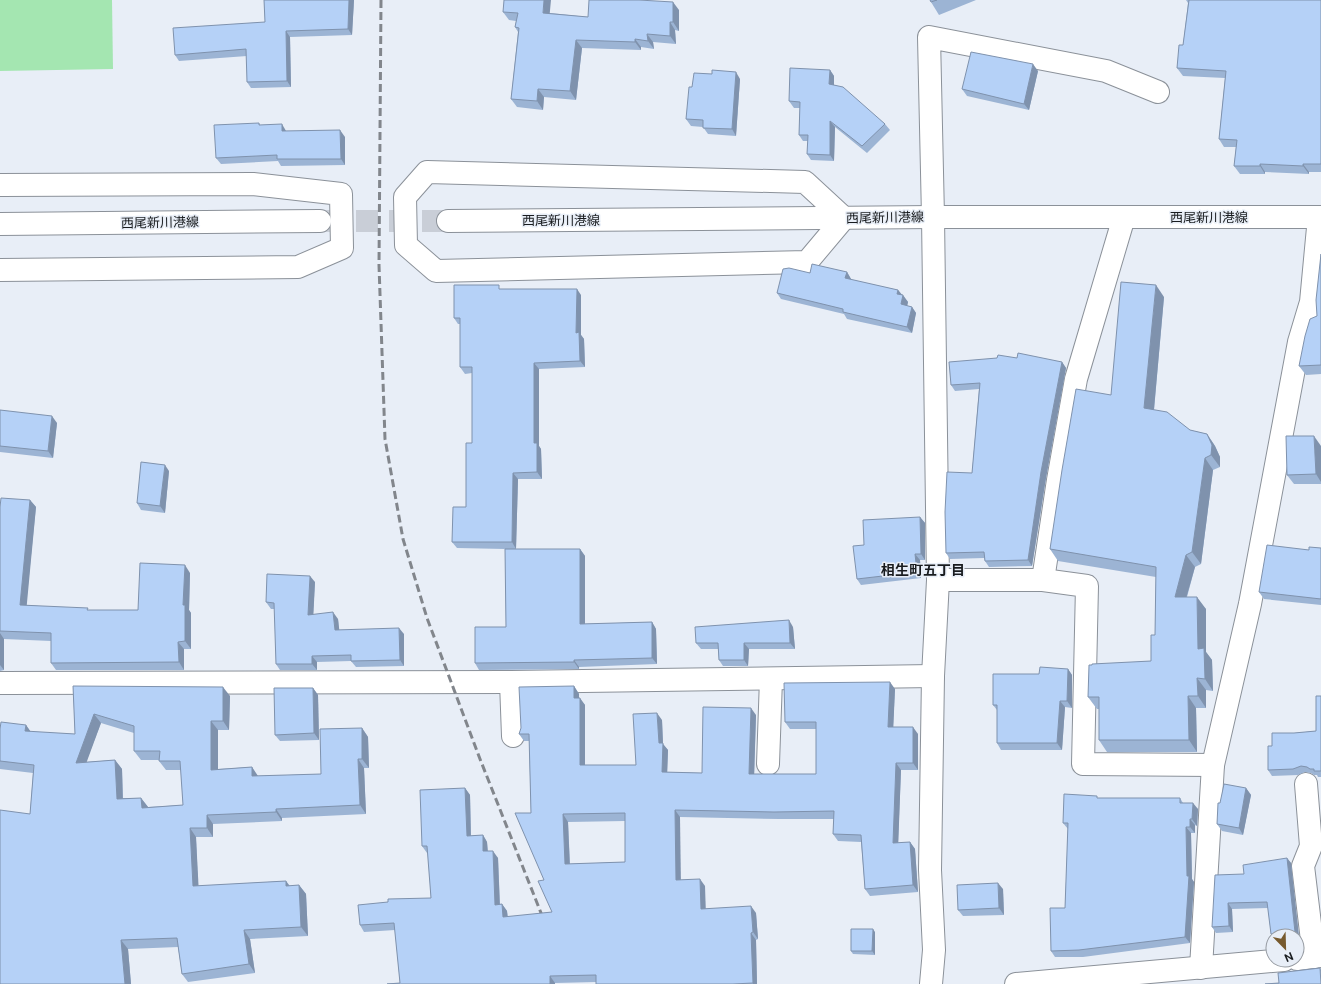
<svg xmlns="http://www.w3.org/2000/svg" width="1321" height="984" font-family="'Public Sans','Noto Sans JP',sans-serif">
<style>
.green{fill:#a4e6b1}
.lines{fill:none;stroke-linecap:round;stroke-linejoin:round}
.secondary-tunnel{stroke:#c9ced7;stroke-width:22;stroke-dasharray:22 11;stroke-linecap:butt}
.street-casing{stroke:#8b9199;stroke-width:24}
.secondary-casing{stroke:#8b9199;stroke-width:24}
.street{stroke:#fff;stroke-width:22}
.secondary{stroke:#fff;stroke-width:22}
.rail{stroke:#82868c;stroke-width:3;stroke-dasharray:8 4;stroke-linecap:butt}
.wall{fill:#9cb4d4;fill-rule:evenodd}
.shaded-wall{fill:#7f92ad}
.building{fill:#b5d1f7;stroke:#7f92ad;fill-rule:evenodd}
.labels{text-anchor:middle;stroke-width:3;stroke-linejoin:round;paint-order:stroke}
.street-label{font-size:13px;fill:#191c1f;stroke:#e8eef7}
.neighbourhood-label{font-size:14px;font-weight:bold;fill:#191c1f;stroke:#e8eef7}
</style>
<rect width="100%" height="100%" fill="#e8eef7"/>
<path class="green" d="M0,0H112L113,69L0,71Z"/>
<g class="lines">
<path class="secondary-tunnel" d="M323,221H448"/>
<g class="street-casing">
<g id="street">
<path d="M427,172L805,182L844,218L807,262L436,271L406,245L405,197Z"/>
<path d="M0,185L253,184L341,194L342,248L298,267L0,270"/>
<path d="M938,580H1043L1087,586L1083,764L1213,765L1250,604L1299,342L1311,302L1319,217"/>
<path d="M1043,580L1058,480L1076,379L1124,217"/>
<path d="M511,682L513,736"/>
<path d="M0,683L511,682L933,676"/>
<path d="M768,764L771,679"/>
<path d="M1306,784L1311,846L1303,866L1314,957"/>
<path d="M1201,968L1213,765"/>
<path d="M931,984L934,950L930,870L933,676L938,580L933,217L929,37L1106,71L1158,92"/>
</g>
</g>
<g class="secondary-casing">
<g id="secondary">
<path d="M448,221L933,217H1321"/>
<path d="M0,224L320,221"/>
<path d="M1297,959L1321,956"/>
<path d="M1016,984L1284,960"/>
</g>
</g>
<use href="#street" class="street"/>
<use href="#secondary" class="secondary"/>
<path class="rail" d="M381,0L379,265L385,439L403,539L427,618L480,759L545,923"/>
</g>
<g class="wall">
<path d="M264,0H354L352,35L290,37L291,87L251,88L247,82V56L179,61L175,55L265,22Z"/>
<path d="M930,0H976L939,15L931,2Z"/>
<path d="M1186,0H1321V172H1309V174L1265,172V174H1240L1234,166L1236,147H1224L1219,139L1225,78L1183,76L1177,68L1183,45L1188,3Z"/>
<path d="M679,10V31L675,30L676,44L653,42L654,49L641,47V50L582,48L576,100L544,97L543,110L517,107L511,99L518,32L515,27L516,21L509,20L503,12L550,13L588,17Z"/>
<path d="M830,70L834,76V85L885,124L890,130L867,153L835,127L834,161L811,160L807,154L808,141H803L799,135L800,108H794L789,101Z"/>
<path d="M1038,71L1029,110L967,96L962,89Z"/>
<path d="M740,79L736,136L708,134L703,127L691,126L686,119L692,87Z"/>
<path d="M259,123L260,125L286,131L345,137V165L281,166L278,161L221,164L216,158Z"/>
<path d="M1321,254V374L1306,375L1299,366L1317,316Z"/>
<path d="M847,272L851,279V280L898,290L908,302L907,306L912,307L916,313L912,333L847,319L844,314L781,299L777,293L810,273Z"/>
<path d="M501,289L581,295V335L584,339L585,367L539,369V446L541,449L542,479H518L516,549H580L585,556V624L652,622L656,629L657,664L579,667V669L479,670L475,663L506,627L505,549L457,548L452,542L466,507L472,443V373L465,374L460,367V324H458L454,318Z"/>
<path d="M1164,297L1154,410L1190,430L1207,434L1215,446L1220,457V467L1213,470L1201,564L1195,567L1187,597L1206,609V652L1212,660L1213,691L1206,690V708H1196L1197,752H1107L1099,740V709H1097L1088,697L1092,665L1151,661L1155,635L1156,577L1058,561L1050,549L1111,395Z"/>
<path d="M1017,358L1062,362L1066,368L1046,478L1032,566L989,567L985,561L984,558L950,559L946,553L972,473L979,389L955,391L951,385Z"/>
<path d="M0,410L57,423L53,458L0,452Z"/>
<path d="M1321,446V484H1294L1287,475Z"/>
<path d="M169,471L165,513L141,510L137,503Z"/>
<path d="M30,500L36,507L26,605L89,610H138L190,573L189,610L191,613V649H184V670H56L51,663V641L4,639V670L0,671V507Z"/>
<path d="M920,517L925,523V560H920L921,578L861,585L857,579L864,545Z"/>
<path d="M1321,548V605L1264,599L1259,592Z"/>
<path d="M315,582L313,615L338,619L339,630L404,634V666L356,667L351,661L317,662V670H280L276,664L275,609H271L266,602Z"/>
<path d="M793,627L795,649H749L748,666H723L719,660L718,649H701L696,643Z"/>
<path d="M1068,669L1072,675V708L1065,707L1062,750H1001L997,743V710L993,705L1039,674Z"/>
<path d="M73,686L230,696L229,730H218V769L252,767L257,776L321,774L362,728L368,737L369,768H364L366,814L282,818V821L213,824V837H196L198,886L286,881L290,886L299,885L306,894L308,936L250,939L255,973L188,982L182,974L178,947L128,949L131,984H0L30,814L33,773L0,769V729L26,725L31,732L75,734ZM101,723L134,733V751L141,760H159V761L166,770H181L183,805L148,807L141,798H123L122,769L115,760L86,762Z"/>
<path d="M574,686L579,694V698L585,705V765H636L662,720L663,744L668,750L667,772L702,773L756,715L754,774H816V729H790L785,722L895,689L893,727L918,734V770H901L898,843L910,842L915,849L918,892L870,896L865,889L861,842L838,841L833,834L834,819H779L680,817V880L705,886V909L756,913L758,939L756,940L757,984H596V982L555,983V984H387L400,983L395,930L364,932L360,925L388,902L431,898L428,853H427L422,846L465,788L470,795L471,836L483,835L487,842L488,851L498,858L500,904H502L507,911L508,917L552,912L544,880L531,813L529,741H524L519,734ZM625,821V862L570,864L568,822Z"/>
<path d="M313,688L318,695L319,740L280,741L275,735Z"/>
<path d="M1321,696V777H1318L1317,775H1314L1311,773L1305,772L1298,775L1272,776L1268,770L1272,746L1294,733L1316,731Z"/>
<path d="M1246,788L1251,795L1243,835L1222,831L1217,824L1220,803Z"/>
<path d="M1098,798H1180L1183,803L1198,809L1197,826L1195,825V833H1191L1192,879L1194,882L1190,943L1083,957H1055L1051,951L1065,908L1068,829L1063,823Z"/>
<path d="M1287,858L1291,863L1299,937H1297V936H1273V938L1271,934L1268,908L1232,909L1233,932L1216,933L1212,927L1244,874Z"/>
<path d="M1003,889L1004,915L963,916L958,910Z"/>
<path d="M875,932V955L853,954L851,951Z"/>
</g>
<g class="shaded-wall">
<path d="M349,0H354L352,35L348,29Z"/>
<path d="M544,0H551L549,21L543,13Z"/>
<path d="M673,2L679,10V31L673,22Z"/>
<path d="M670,22L675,30L676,44L670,36Z"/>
<path d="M286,31L290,37L291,87L287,81Z"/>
<path d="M647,34L653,42L654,49L648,41Z"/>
<path d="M635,39L641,47V50L635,42Z"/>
<path d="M576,40L582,48L576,100L570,91Z"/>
<path d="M1033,64L1038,71L1029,110L1024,104Z"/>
<path d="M830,70L834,76V91L829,84Z"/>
<path d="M736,72L740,79L736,136L732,129Z"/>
<path d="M538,89L544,97L543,110L537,101Z"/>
<path d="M830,121L835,127L834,161L830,155Z"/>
<path d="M282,124L286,131L287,138L282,131Z"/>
<path d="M340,130L345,137V165L341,159Z"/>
<path d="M1260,164L1265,172V174L1260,166Z"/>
<path d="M1303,164L1309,172V174L1303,166Z"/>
<path d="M847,272L851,279L850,285L845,278Z"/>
<path d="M1156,285L1164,297L1153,420L1144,408Z"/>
<path d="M577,289L581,295V335L584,339L585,367L580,361L576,333Z"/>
<path d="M898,290L903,296L897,294Z"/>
<path d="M903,295L908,302L906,311L901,304Z"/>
<path d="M912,307L916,313L912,333L907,327Z"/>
<path d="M1062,362L1066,368L1046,478L1032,566L1028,560L1041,472Z"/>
<path d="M534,363L539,369V446L541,449L542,479L537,472L534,443Z"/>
<path d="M52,416L57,423L53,458L48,451Z"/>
<path d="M1207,434L1215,446L1220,457V467L1211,455Z"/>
<path d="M1314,436L1321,446V482L1316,474Z"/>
<path d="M1205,458L1213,470L1201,564L1192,552Z"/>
<path d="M165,465L169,471L165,513L160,506Z"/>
<path d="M513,473L518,479L516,549L512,542Z"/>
<path d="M30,500L36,507L26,613L20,605Z"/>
<path d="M920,517L925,523V560L921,554Z"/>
<path d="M580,549L585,556V631L580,624Z"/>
<path d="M915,554L920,560L921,578L917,572Z"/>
<path d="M1186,555L1195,567L1183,609L1175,597Z"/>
<path d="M185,565L190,573L189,610L191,613V649L185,641L183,605Z"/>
<path d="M310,576L315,582L313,622L308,615Z"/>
<path d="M1197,597L1206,609V652L1212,660L1213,691L1205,679L1198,649Z"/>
<path d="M333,612L338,619L340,636L335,630Z"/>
<path d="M789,620L793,627L795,649L790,643Z"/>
<path d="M652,622L656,629L657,664L652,658Z"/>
<path d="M399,628L404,634V666L400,660Z"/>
<path d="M0,633L4,639V670L0,665Z"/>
<path d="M178,642L184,649V670L179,662Z"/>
<path d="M744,643L749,649L748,666L744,660Z"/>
<path d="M312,656L317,662V670L312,664Z"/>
<path d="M574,660L579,667V669L574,662Z"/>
<path d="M1068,669L1072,675V708L1067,701Z"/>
<path d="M1197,678L1206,690V708L1198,696Z"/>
<path d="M890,682L895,689L893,734L888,727Z"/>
<path d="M574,686L579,694V705L574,698Z"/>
<path d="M223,687L230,696L229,730L223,721Z"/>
<path d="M313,688L318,695L319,740L314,733Z"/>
<path d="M1188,696L1196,708L1197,752L1189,740Z"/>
<path d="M580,698L585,705V773L580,765Z"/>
<path d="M1060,701L1065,707L1062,750L1057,743Z"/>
<path d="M751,708L756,715L754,781L749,774Z"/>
<path d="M657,713L662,720L663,744L668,750L667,779L662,772L659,743Z"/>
<path d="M94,714L101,723L83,772L76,763Z"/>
<path d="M211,721L218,730V779L211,770Z"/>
<path d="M26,725L32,734L25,731Z"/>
<path d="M913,727L918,734V770L913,763Z"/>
<path d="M362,728L368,737L369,768L362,759Z"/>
<path d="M358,759L364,768L366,814L360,805Z"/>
<path d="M115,760L122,769L123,808L117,799Z"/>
<path d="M896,763L901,770L898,850L893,843Z"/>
<path d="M252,767L258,776H252Z"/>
<path d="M465,788L470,795L471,843L467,836Z"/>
<path d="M1246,788L1251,795L1243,835L1239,828Z"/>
<path d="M141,798L148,807V817L142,808Z"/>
<path d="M1193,803L1198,809L1197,826L1192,819Z"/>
<path d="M276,809L282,818V821L276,812Z"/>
<path d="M675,810L680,817L681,887L676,880Z"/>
<path d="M563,814L568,822L570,871L565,864Z"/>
<path d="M207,815L213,824V837L207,828Z"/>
<path d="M1190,819L1195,825V833L1190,827Z"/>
<path d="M1186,827L1191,833L1192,879L1194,882L1190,943L1185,937L1187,876Z"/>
<path d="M190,828L196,837L199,895L193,886Z"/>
<path d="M483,835L487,842L488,859L483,851Z"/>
<path d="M910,842L915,849L918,892L913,885Z"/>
<path d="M493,851L498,858L500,912L495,905Z"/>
<path d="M1287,858L1291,863L1299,937L1295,932Z"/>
<path d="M700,879L705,886L706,916L701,909Z"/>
<path d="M286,881L292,890L286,886Z"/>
<path d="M998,883L1003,889L1004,915L999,908Z"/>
<path d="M299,885L306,894L308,936L301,927Z"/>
<path d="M1228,903L1232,909L1233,932L1229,926Z"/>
<path d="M502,904L507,911L508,924L503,917Z"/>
<path d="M751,906L756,913L758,939L753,932Z"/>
<path d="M873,929L875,932V955L872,951Z"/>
<path d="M244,930L250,939L255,973L249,964Z"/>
<path d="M751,933L756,940L757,984H753V983Z"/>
<path d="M121,940L128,949L131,984H125Z"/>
<path d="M1320,968L1321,970V982Z"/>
<path d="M550,976L555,983V984H550Z"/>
</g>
<g class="building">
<path d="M264,0H349L348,29L286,31L287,81L247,82L246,49L175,55L173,28L265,22Z"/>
<path d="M504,0H544L543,13L588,17L589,0H639L673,2V22H670V36L647,34L648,41L635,39V42L576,40L570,91L538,89L537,101L511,99L519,28L515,27L518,13L503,12Z"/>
<path d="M930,0H937L931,2Z"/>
<path d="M1189,0H1321V164H1303V166L1260,164V166H1234L1237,140L1219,139L1226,71L1177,68L1179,45H1183Z"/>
<path d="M971,52L1033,64L1024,104L962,89Z"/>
<path d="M790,68L830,70L829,84L843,87L885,124L862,146L830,121V155L807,154L808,135H799L800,102L789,101Z"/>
<path d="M712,70L736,72L732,129L703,128V120L686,119L689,87H692L694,73L712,74Z"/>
<path d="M259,123V125L282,124V131L340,130L341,159H277V155L216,158L214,125Z"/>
<path d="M1321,254V365L1299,366L1305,336L1310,319L1317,316L1316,300Z"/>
<path d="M812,264L847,272L845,278L898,290L897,294L903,295L901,304L912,307L907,327L843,312V309L777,293L783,269L789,268L810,273Z"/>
<path d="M1121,282L1156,285L1144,408L1167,412L1190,430L1207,434L1212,445L1211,455L1205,458L1192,552L1186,555L1175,597H1197L1198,649L1204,648L1205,679L1197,678L1198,696H1188L1189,740H1099V697H1088L1089,665H1092V664L1151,661V635H1155L1156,567L1050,549L1062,470L1076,389L1111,395Z"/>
<path d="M454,285H499V289H577L576,333L579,332L580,361L534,363V443H537V472L513,473L512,542H452L453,507H466V443H472V367H460V318H454Z"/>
<path d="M1018,353L1062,362L1041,472L1028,560L985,561L984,552L946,553L945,512L947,472L972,473L980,383L951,385L949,362L997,358L998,355L1017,358Z"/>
<path d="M0,410L52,416L48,451L0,446Z"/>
<path d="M1286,436H1314L1316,474L1287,475Z"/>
<path d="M141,462L165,465L160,506L137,503Z"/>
<path d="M1,498L30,500L20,605L88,608L87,610H138L140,563L185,565L183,605H185V641L178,642L179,662L51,663V633L0,631V507Z"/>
<path d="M920,517L921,554H915L917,572L857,579L853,546L864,545L863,520Z"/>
<path d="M1267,545L1309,550V547L1321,548V599L1259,592Z"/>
<path d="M505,549H580V624L652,622V658L574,660V662L475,663V627H506Z"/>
<path d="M267,574L310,576L308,615L333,612L335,630L399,628L400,660L351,661V655L312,656V664H276L274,603L266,602Z"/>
<path d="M789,620L790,643H744V660H719L718,643H696L695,627Z"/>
<path d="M1040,667L1068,669L1067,701H1060L1057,743H997V705H993V674H1039Z"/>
<path d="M890,682L888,727H913V763H896L893,843L910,842L913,885L865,889L861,835L833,834L834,811L774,812L675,810L676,880L700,879L701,909L751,906L753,932L751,933L753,983L733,984H596V975L550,976V984H387L400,983L394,923L360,925L358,905L388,902V899L431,898L427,846H422L420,790L465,788L467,836L483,835V851H493L495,905L502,904L503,917L552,912L538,881L544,880L515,813H531L529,734H519L521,728L519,687L574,686V698H580V765H636L633,714L657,713L659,743H663L662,772L702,773L703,707L751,708L749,774H816V722H785L784,683ZM625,813V862L565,864L563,814Z"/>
<path d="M73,686L223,687V721H211V770L252,767V776L321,774L320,729L362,728V759H358L360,805L276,809V812L207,815V828H190L193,886L286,881V886L299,885L301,927L244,930L249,964L182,974L177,938L121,940L125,984H0V810L30,814L34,765L0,761V729L1,722L26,725L25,731L75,734ZM94,714L134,726V751H160L159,761H180L183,805L142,808L141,798L117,799L115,760L76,763Z"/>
<path d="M274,688H313L314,733L275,735Z"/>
<path d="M1316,696H1321V771H1314V769H1310L1307,767L1301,766L1293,769L1268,770V746H1272V733H1294L1316,731Z"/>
<path d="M1224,784L1246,788L1239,828L1217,824L1218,803H1220Z"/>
<path d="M1064,794L1097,796V798H1180V803H1193L1192,819H1190V827H1186L1187,876H1189L1185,937L1079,950L1051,951L1050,908H1065L1068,823H1063Z"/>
<path d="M1287,858L1295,932L1271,934L1267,902L1228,903L1229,926L1212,927L1215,875L1244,874L1243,865Z"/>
<path d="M998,883L999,908L958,910L957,885Z"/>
<path d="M851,929H873L872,951H851Z"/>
<path d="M1320,968L1321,984H1265L1279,983L1278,973Z"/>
</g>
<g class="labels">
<g class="street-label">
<text transform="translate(885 217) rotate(-1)" y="5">西尾新川港線</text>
<text x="1209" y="222">西尾新川港線</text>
<text x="561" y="225">西尾新川港線</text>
<text transform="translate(160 222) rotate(-1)" y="5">西尾新川港線</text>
</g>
<g class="neighbourhood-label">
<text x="923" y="575">相生町五丁目</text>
</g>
</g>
<g transform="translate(1285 948) rotate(157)"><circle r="19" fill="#e8eef7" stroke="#959aa1"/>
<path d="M0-3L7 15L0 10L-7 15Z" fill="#775a2e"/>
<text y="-6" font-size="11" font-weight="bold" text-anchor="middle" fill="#191c1f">N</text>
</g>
</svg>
